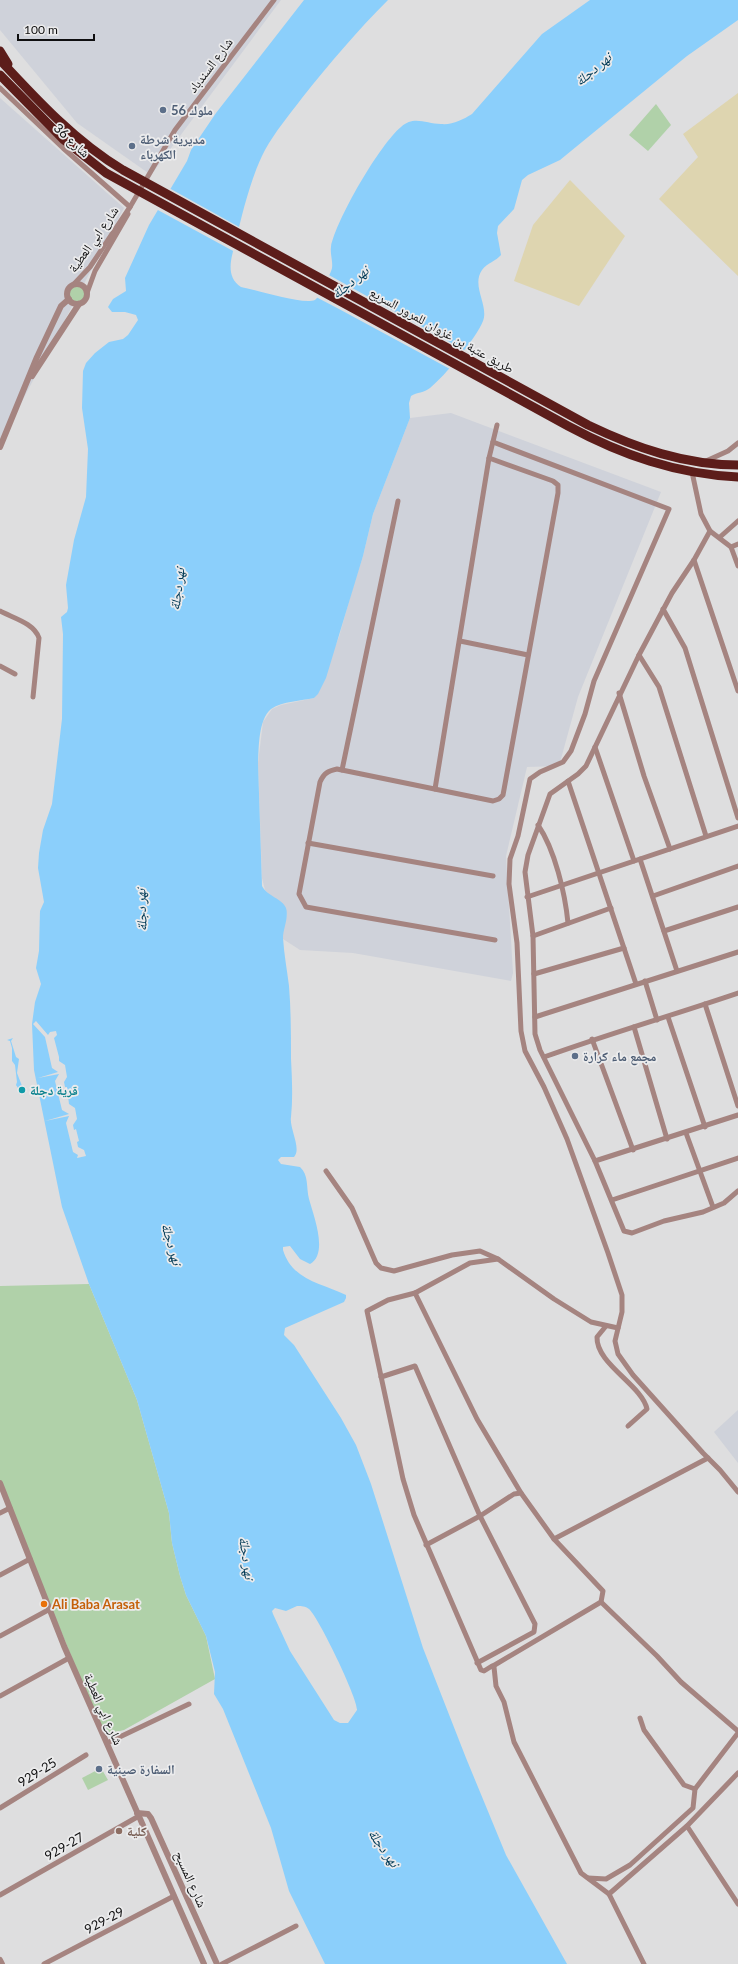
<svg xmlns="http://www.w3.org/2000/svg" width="738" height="1964" font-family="Lato,'Noto Naskh Arabic',sans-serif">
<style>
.built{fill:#cfd2da}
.green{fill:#b0d1a9}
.sand{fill:#ded5b0}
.water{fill:#8bcffb;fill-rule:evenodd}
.pier{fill:#dededf}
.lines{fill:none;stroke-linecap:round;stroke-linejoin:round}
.minor{stroke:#a58480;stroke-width:5}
.tertiary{stroke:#a58480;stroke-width:6}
.motorway{stroke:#5c1d1a;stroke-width:9}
.service-dot{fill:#5c6f8a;stroke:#ebebec;stroke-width:1.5}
.culture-dot{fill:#0f9aa8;stroke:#ebebec;stroke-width:1.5}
.food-dot{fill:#e8710a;stroke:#ebebec;stroke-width:1.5}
.education-dot{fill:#8d6e63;stroke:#ebebec;stroke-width:1.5}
.labels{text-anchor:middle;stroke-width:3.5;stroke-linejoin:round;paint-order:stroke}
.street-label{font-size:13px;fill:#0f0f10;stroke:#ebebec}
.service-label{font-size:13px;font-weight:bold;fill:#4e5e75;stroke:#ebebec;text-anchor:start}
.culture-label{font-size:13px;font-weight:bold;fill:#0d838f;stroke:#ebebec;text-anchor:start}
.food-label{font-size:13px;font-weight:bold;fill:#c56008;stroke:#ebebec;text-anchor:start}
.education-label{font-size:13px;font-weight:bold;fill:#785e54;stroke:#ebebec;text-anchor:start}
.water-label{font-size:14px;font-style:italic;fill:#003a56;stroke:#ebebec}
</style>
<rect width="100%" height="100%" fill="#dededf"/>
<g class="built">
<path d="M0,0H281L151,175L77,123L0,30Z"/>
<path d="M0,98L124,208L0,443Z"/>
<path d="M451,413L661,492L578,697L559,766L527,767L506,856L513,973L511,981L353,953L300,950L283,939V929L287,914L265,890L262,878L258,763L263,722L272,709L281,705L314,698L339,637L353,587L363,556L373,514L410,418Z"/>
<path d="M738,1410V1463L714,1432Z"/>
</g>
<g class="green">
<path d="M656,104L671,125L648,151L629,135Z"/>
<circle cx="77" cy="294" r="8"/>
<path d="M89,1284L137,1400L169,1513L172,1543L180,1576L186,1595L206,1636L215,1679L124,1730L104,1735L0,1484V1286Z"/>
<path d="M101,1768L108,1780L88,1790L82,1778Z"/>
</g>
<g class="sand">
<path d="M738,93V276L659,199L698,157L683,134Z"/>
<path d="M570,180L625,236L579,306L514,281L533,225Z"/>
</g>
<g class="water">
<path d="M304,0H388C357,31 329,64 302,98C289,115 275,132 265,150C252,174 242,214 236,240C232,256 224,276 241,287C257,290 302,305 315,300C319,298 331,273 332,268C333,261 330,254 331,247C336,220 380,144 401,127C414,115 426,124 441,124C453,125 462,120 472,114L542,34L590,0H738V20L687,56L560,160L528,175L522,180L514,209L498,226L497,233L501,255C496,261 487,263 482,270C471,286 489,305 483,321C477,337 444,377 430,388C424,393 417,392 411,396L409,403L410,418L373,514L363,556L326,678L318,694L314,698C301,701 283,701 271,709C258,720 259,748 258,763L262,886C267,896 283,899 286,908C289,917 283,929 283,938C284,954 287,970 289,986C291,1011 291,1035 291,1059C292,1079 293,1098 291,1117C289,1128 302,1149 294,1157H281L278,1160L281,1164L300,1167C309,1175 306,1187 309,1199C313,1214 329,1254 310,1264L300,1259L290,1246L283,1247V1250C292,1280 321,1283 346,1295V1298L344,1302L285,1328L284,1335L294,1345L341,1418L356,1445L371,1484L423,1648L466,1758L506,1855L567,1964H325L289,1891L271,1828L223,1709L214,1694L215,1672L206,1636L186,1595L180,1576L172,1543L169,1513L137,1400L89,1284L62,1207L34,1070L32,1024L35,1002L41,984L36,968L39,951L40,911L44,902L38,868L39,853L43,830L52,804L62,719L63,634L61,617L67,612L68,608L66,585L74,540L86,497L88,449L82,408L83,371L86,363L95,353L109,342L123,339L128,335L138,320L136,315L125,312H112L108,307L113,299L126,291L125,278L149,225L187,161L191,150L216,113ZM297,1606C302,1606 305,1606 309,1609C319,1618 358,1699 357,1710L348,1723H340L334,1720L290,1651L273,1614L272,1611L275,1608L286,1611Z"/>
<path d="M13,1038L11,1041L16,1057L19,1059L17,1073L22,1086L18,1088L16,1085L17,1082L15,1065L12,1061V1048L10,1041L7,1040Z"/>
</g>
<g class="pier">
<path d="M169,188L241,228L235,252L156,209Z"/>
<path d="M327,274L466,351L450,369L339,309L316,297Z"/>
<path d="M36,1021L48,1035L50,1032L56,1031L57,1035L54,1038L59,1057V1061L65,1065L67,1077L64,1082L65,1087H67L69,1104L75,1108L77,1119L73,1125L74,1130L76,1129L79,1141L77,1142L78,1147L84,1150L86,1156L77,1158L78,1155L73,1152L66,1123L69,1116L45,1121L69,1114L62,1110L55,1081L59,1074L38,1078L58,1072L52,1068L45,1037L33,1024Z"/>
</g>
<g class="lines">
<g class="minor">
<path d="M0,88L63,148L130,207"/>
<path d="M74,284L90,267L130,207L175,130L274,0"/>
<path d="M87,293L95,271L128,214"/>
<path d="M493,442L669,509L594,681L585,714L571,751L563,762L540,772L530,779L518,836L510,859L509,884L517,943L521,1031L525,1051L544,1087L567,1139L608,1253L622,1295V1312L615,1341L618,1354L633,1375L703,1453L720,1470L738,1492"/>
<path d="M489,458L553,481L558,485V493L503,795L499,799L493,801L337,769C328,771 324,773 320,782L299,894L306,907L495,940"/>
<path d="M706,461L728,451L738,443"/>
<path d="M692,472L701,514L710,531L731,547L738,566"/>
<path d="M710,531L694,560L672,593L639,655L586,766L578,774L550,794L528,855L525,872L533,936L535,1034L540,1050L595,1161L624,1231L632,1233L664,1221L703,1212L724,1203L738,1191"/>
<path d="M720,537L738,521"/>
<path d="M731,547L738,544"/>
<path d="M694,560L738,691"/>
<path d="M663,609L685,648L738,818"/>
<path d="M0,611C13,618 34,623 39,638L33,697"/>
<path d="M460,641L528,655"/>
<path d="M639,655L659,687L706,836"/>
<path d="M0,666L15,674"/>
<path d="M619,693L644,776L670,849"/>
<path d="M595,747L634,861"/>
<path d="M342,770L398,501"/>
<path d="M568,781L636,984"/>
<path d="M435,789L489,458L497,425"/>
<path d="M538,825C555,850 565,893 568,923"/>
<path d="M308,843L493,876"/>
<path d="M640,859L677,971"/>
<path d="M653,896L738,866"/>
<path d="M527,897L738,826"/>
<path d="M664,931L738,907"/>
<path d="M533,936L611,908"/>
<path d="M534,974L624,948"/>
<path d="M645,981L657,1020"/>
<path d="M705,1004L738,1106"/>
<path d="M535,1017L738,952"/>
<path d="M668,1017L705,1127"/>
<path d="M634,1027L667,1139"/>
<path d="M592,1039L633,1150"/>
<path d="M544,1057C608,1034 673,1015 738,993"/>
<path d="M686,1133L713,1207"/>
<path d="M595,1161L738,1115"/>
<path d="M326,1171L352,1208L376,1263L381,1268L394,1271L452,1255L480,1251L498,1259"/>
<path d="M612,1200L738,1158"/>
<path d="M415,1293L470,1263L498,1259L554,1299L591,1322L618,1328"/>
<path d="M606,1326L597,1337C596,1364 642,1385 647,1409L628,1426"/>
<path d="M381,1377L415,1366L480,1516L535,1624L534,1632L477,1663"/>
<path d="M521,1493L477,1419L415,1293L388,1300L367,1311L403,1479L414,1515L481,1670L484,1671L492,1666L494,1667L496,1686L504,1702L514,1742L581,1873L609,1894L644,1964"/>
<path d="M0,1513L10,1508"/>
<path d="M554,1539L708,1458"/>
<path d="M426,1545L480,1516L514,1494L521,1493L554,1539L603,1591L601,1602L493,1666"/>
<path d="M0,1575L30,1559"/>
<path d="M601,1602L657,1656L681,1682L738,1731"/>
<path d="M0,1636L50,1609"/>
<path d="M0,1696L69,1658"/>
<path d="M640,1718L644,1730L684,1785L695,1789"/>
<path d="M107,1743L189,1704"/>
<path d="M0,1808L86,1755"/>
<path d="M687,1826L738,1904"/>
<path d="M588,1878L606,1879L630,1865L693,1808L695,1789L738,1733"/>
<path d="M609,1894L687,1826L738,1773"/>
<path d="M0,1895L139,1816"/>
<path d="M44,1964L174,1896"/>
<path d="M222,1964L296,1926"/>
</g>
<g class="tertiary">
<circle cx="77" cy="294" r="10"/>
<path d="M32,376L79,304"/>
<path d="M0,447L37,357L61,306L69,299"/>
<path d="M0,1483L64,1646L204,1964"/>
<path d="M137,1813L148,1814L151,1818L217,1964"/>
<path d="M0,1960L2,1964"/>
</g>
<g class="motorway">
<path d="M0,51L8,64"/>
<path d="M0,60C37,100 76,142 123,170L588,425C636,448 685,465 738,465"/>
<path d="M0,75L64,140L106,173L568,426C622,455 676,474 738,477"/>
</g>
</g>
<g class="service-dot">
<circle cx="163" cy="110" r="4"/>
<circle cx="132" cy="146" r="4"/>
<circle cx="575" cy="1056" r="4"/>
<circle cx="99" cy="1769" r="4"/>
</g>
<circle class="culture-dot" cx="22" cy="1090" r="4"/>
<circle class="food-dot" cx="44" cy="1604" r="4"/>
<circle class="education-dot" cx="119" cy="1831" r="4"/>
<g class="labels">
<g class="street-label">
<text transform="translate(210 65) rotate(-53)" y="5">شارع السندباد</text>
<text transform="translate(72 140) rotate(42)" y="5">شارع 36</text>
<text transform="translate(93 239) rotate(-55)" y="5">شارع ابي العطية</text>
<text transform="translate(442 330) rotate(29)" y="5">طريق عتبة بن غزوان للمرور السريع</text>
<text transform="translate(104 1709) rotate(66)" y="5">شارع ابي العطية</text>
<text transform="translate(37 1772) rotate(-32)" y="5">929-25</text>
<text transform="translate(64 1846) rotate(-30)" y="5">929-27</text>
<text transform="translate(191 1879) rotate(66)" y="5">شارع المسبح</text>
<text transform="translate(104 1920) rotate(-28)" y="5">929-29</text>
</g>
<g class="service-label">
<text x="171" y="115">ملوك 56</text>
<text x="140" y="144">مديرية شرطة<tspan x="140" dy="15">الكهرباء</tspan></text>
<text x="583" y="1061">مجمع ماء كرارة</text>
<text x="107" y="1774">السفارة صينية</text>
</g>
<g class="culture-label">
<text x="30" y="1095">قرية دجلة</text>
</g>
<g class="food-label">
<text x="52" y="1609">Ali Baba Arasat</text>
</g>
<g class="education-label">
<text x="127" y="1836">كلية</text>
</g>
<g class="water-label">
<text transform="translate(593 69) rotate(-40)" y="5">نهر دجلة</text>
<text transform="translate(350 282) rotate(-39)" y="5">نهر دجلة</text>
<text transform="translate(177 589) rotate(-83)" y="5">نهر دجلة</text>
<text transform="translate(141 910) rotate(-92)" y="5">نهر دجلة</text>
<text transform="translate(172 1244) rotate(74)" y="5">نهر دجلة</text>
<text transform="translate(247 1558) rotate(82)" y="5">نهر دجلة</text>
<text transform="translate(384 1848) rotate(55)" y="5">نهر دجلة</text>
</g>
</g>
<path d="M18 34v6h76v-6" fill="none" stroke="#0f0f10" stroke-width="2"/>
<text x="24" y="34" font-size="12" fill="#0f0f10" stroke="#ebebec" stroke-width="3" paint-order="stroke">100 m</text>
</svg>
